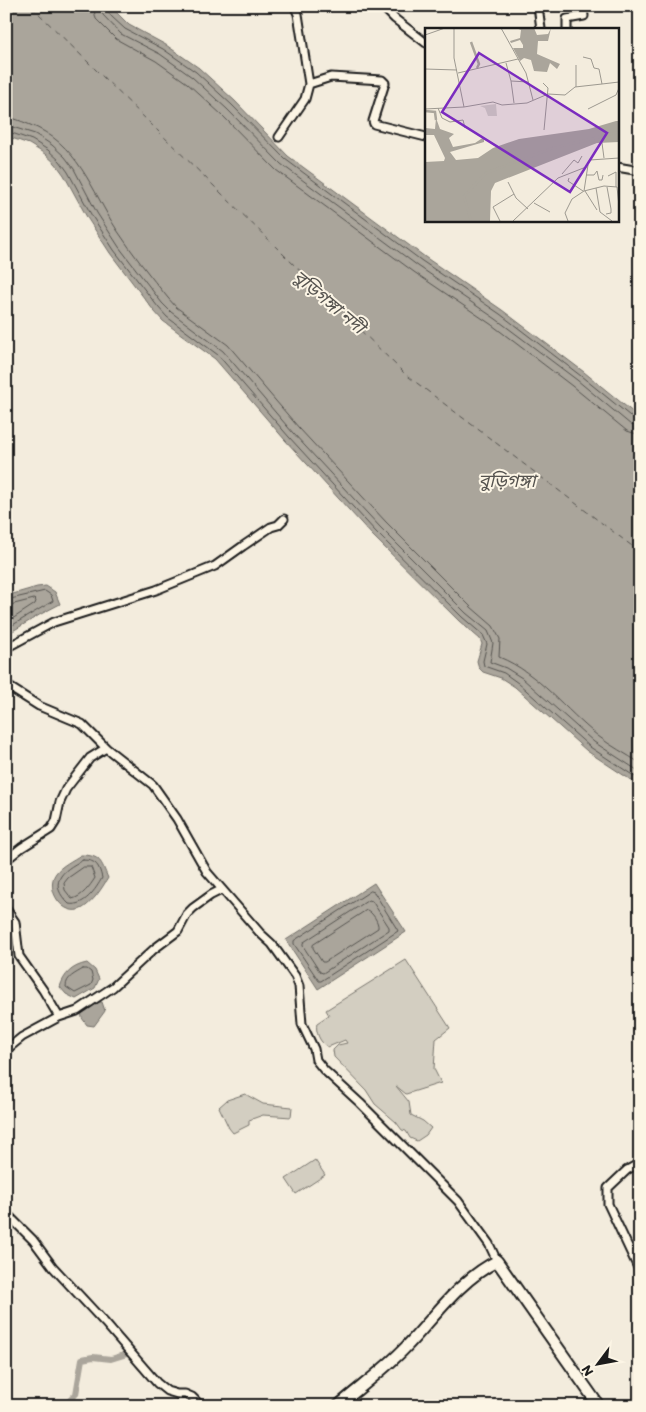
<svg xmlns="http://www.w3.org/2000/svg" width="646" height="1412" viewBox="0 0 646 1412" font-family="Itim,'Noto Sans Bengali',sans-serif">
	<rect width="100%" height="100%" fill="#f3ecdd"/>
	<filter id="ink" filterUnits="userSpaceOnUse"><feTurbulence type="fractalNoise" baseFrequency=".02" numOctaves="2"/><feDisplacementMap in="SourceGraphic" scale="10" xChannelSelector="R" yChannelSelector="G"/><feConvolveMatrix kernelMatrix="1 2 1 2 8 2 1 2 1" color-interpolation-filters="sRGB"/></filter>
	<g filter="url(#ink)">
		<path fill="#d3cec1" stroke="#78756e" d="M406,960L450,1028L436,1039L434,1069L441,1083L406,1094L396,1086L409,1102L411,1115L423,1121L431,1128L426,1135L417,1141L410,1138L406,1131L402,1130L396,1122L375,1104L366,1090L334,1057L333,1050L338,1045L347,1043L345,1040L328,1047C320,1043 315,1032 317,1023L329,1015L326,1010Z
			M245,1094L263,1104L292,1107L291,1117L263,1115L249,1120V1125L233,1133L229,1128L219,1107L227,1100Z
			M315,1160L325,1175L296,1194L286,1179Z"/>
		<path fill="#aaa59b" stroke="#716e68" d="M6,6H110L129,25L166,45L199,68L235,101L288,156L425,257L502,310L584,372L640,418V786L587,751L515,687L501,678L483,672L479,668L477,661L482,644L480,639L459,621L372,535L285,440L215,359L163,321L154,311L110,253L88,219L64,175L56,164L45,154L29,144L6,136Z
			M46,586L55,592L60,604L41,614L6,635V596L37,587Z
			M81,855C101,855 101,862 108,878C102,888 94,901 83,908C64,919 44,889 56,873C61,866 73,860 81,855Z
			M374,883L406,932L318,989L286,940Z
			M87,963L95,970L99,979L95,988L76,999L66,994L60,987C64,974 72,966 87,963Z
			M97,1002H102L105,1011L94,1026L87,1025L82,1018L81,1009Z"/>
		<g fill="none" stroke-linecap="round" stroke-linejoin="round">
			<path stroke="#55534f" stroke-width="1" d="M93,6L96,19L116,39L156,61L187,83L222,115L276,170L414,272L492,325L572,386L627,431L640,435
				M100,6L103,15L121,34L160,54L192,77L227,109L281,164L418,266L496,319L577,380L631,425L640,427
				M107,6V11L112,17L125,29L163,49L196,72L232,105L285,159L422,261L500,314L581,376L635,420L640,421
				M6,117C14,118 21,121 28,124C78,142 91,190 117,230C133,254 150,276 168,298L176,307L228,345L299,428L386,522L471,607L493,626L500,639L499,657C539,673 565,710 598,736C611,746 626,754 640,763
				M6,125L35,134L52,145L65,157L74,169L97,213L119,247L162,303L171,312L223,351L293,433L380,527L466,613L488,631L493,643L490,662L506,668L522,678L594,742L640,772
				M6,131L32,140L48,150L60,161L68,172L92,216L114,250L158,307L167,317L218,355L289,437L376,532L462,617L483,635L487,644L483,661L484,666L504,673L518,683L590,747L640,780
				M6,600L45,591L51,595L53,601L6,629
				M6,606L34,599L36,601L35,604L6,623
				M83,860C97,860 99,866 102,878C96,889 84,907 69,904C48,884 60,871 83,860Z
				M84,867H91L95,878C90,886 82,897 72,899L65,890L64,883L68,878Z
				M371,891L374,892L397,929L398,931L321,981H319L294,944V941Z
				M369,900L372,901L389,927V930L323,973L320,972L303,946V943Z
				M367,910C372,912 379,922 378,928L325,962H322L313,948V945Z
				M83,969H87L91,972L93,980L91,985L75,993L66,987C66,977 75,974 83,969Z"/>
			<path stroke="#aaa59b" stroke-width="6" d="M64,1406L76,1394L82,1359L93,1357L111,1359L127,1354"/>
			<path stroke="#55534f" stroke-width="1" stroke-dasharray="6 5" stroke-linecap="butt" d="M31,6L405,374L640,552"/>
			<g stroke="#1c1c1c" stroke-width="11">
				<path id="street" d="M382,6L395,19L426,43
					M538,6L541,29
					M567,29V19L584,16L583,6
					M309,84L331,77L382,80L385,83L373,121L374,124L426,137
					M279,137L305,99L309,84L298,14L295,7
					M617,167L640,171
					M6,648L54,622L156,590L215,566L243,546L271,527L278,525L284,519
					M6,685L39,706L82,724L106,748L153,785L177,819L207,872L260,933L272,944L295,976L299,986L302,1024L314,1049L316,1060L324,1070L360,1103L458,1201L489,1244L497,1261
					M6,860L21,848L51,829L56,821L60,802L66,789L90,758L106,748
					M6,909L15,922L19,956L43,990L59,1017L77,1011L113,987L154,949L178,931L187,914L193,908L211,895L221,890
					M6,1050L22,1037L59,1017
					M640,1163L627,1170L608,1188V1204L640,1272
					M6,1213L33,1240L53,1267L105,1323L157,1383L167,1391L177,1394H185L192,1397L201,1406"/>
			</g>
			<g stroke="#1c1c1c" stroke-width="14">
				<path id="secondary" d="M338,1406C360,1387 385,1369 405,1348C435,1317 458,1281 497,1261L599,1406"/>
			</g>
			<use href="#street" stroke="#fcf5e5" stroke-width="7"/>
			<use href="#secondary" stroke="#fcf5e5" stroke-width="10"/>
		</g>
	</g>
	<g text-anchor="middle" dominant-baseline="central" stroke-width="4" stroke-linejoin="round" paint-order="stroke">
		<g font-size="18" font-style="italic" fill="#55534f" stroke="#fcf5e5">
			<text transform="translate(329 302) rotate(40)">বুড়িগঙ্গা নদী</text>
			<text x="507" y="481">বুড়িগঙ্গা</text>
		</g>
	</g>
	<g transform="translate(425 28)">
		<rect width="194" height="194" fill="#f3ecdd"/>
		<path d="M71,76L72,88H63L60,80L55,78Z" fill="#d3cec1"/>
		<path d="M91,0H109L112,7L123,6L126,0L123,13H113L112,26L135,36L132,41L125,35L122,44L109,43L106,32L99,30L95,33L88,20H98V17L95,12L86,15L82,7L85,13L95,10L96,2ZM11,90L15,101L29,106L24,110L28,119L50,115L59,109V114L25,124L31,132L53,130L68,120L94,111L164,101L191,93H194V114L172,115L70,155L66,163L65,193H0V134L19,133L20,130L9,107H0V100L10,101Z" fill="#aaa59b"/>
		<path fill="none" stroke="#aaa59b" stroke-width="2.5" d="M46,14L54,36L52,40M0,83L10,84L11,92M46,193L39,168L61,145L125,121L194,104"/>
		<path fill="none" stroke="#9d9990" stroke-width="1" d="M76,0L101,45L108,72M0,7L20,0M158,29L166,31L169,40L174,41L177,56L194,54M81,35L86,53M0,41L32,42M33,45L93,31M118,55L123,60L119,102M151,59V37M89,75L86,53L103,54M39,79L68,74L77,77L102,75L123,66L140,67L150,59L177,56M13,80L17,90L25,94L38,92L40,100M0,81L39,79L29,30V0M163,81L191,67L194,60M177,115L179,130M163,137L159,163L179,158L192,159L194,178M137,146L149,132L153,135L157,128M161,147H169L172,143L174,152H177L178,147M183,148L191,144V159M144,150L143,153L158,163M83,154L91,170L103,181M171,160L175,184L187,193M160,163L172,182M109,175L125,184M181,186L186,185V181L182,159M75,193L68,179L89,166M88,193L133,150L161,139L165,132L194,130M143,193L140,185L147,171L159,163"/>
		<path fill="#7b2cbf" fill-opacity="0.15" stroke="#7b2cbf" stroke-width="2.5" d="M54,25L182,105L145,164L17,84Z"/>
		<rect width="194" height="194" fill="none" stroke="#1c1c1c" stroke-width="2.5"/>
	</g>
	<rect width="646" height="1412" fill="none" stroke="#fcf5e5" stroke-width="25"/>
	<rect x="12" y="12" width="621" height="1387" fill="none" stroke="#1c1c1c" stroke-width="2" filter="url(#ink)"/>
	<g transform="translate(598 1364) rotate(238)" stroke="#fcf5e5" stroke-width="4" paint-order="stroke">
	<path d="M0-4L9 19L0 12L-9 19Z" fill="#1c1c1c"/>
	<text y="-8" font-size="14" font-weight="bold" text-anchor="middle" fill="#1c1c1c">N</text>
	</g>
</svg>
